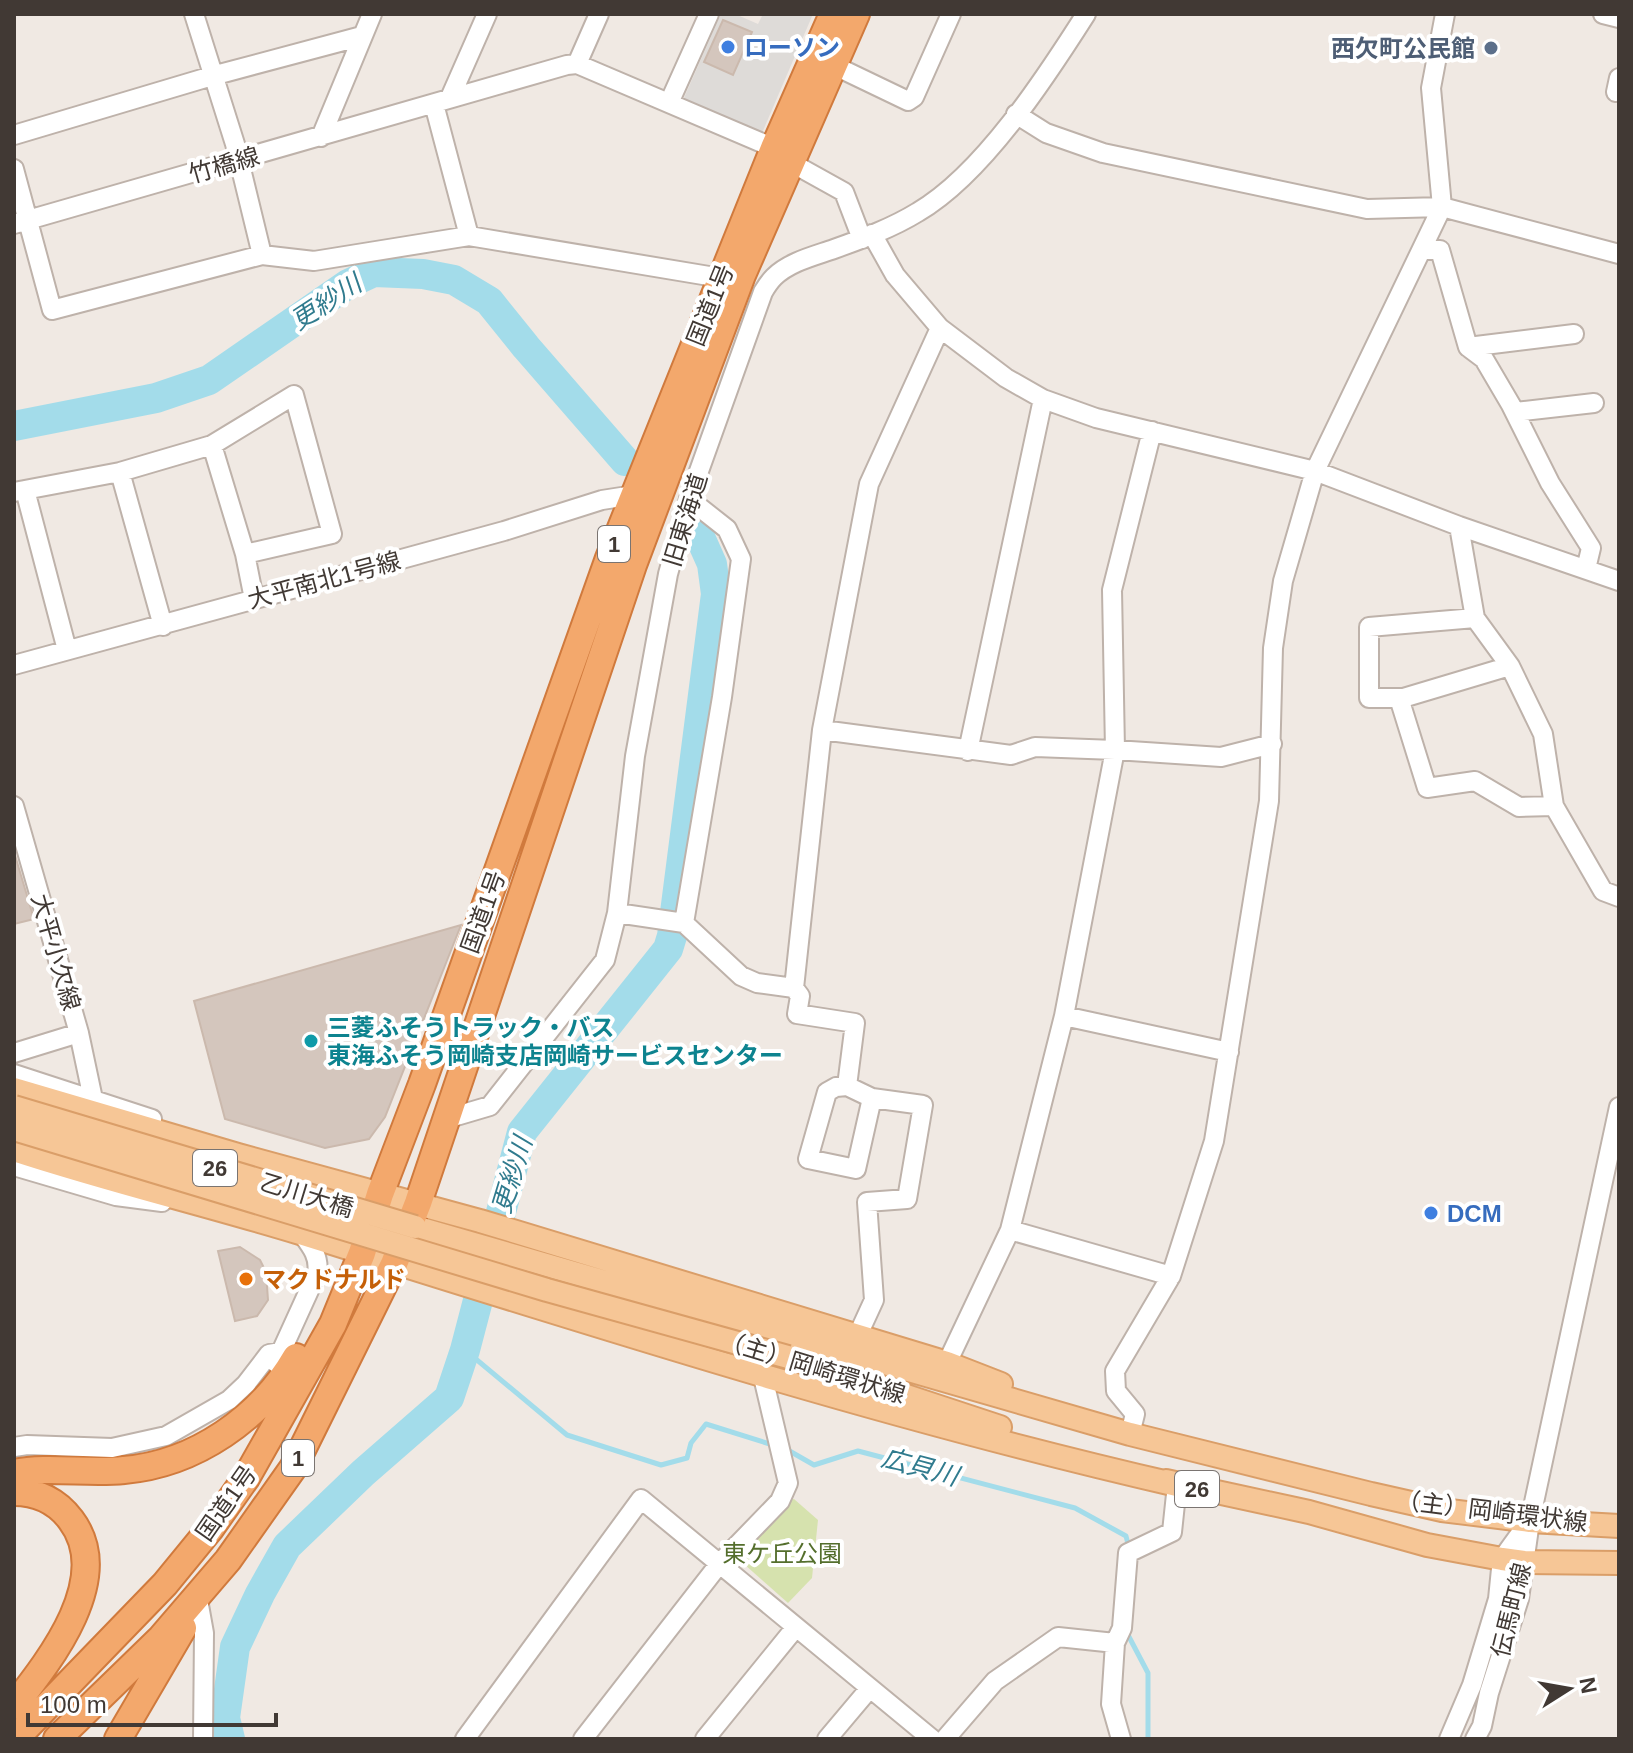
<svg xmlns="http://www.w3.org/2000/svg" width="1633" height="1753" viewBox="0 0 1633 1753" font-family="Arial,'Noto Sans JP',sans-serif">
	<rect width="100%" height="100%" fill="#f0e9e3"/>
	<path fill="#d6e2ae" d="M794,1499L818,1520L812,1578L788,1603L735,1556L786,1501Z"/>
	<path fill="#dedbd8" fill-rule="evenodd" d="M721,14H735L758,24L763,14H813L762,133L683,100ZM723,20L751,32L704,62Z"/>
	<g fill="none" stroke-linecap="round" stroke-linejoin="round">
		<path stroke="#a3dcea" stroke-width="5" d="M465,1350L567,1435L661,1465L687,1458L691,1443L706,1424L773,1445
			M786,1449L814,1465L858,1451L1075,1508L1126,1536L1129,1548
			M1127,1633L1148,1673V1739"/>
		<path stroke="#a3dcea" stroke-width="30" d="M14,426L156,398L209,380L348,284L374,272L423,274L454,280L489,301L526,347L625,461
			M230,1739L225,1718L235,1647L260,1594L287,1546L363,1473L449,1398L465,1350L522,1132L668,949L672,936L716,594L712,564L696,528"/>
	</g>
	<path fill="#d4c6bd" stroke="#cbb9ad" stroke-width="2" d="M723,20L752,32L733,75L704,62Z
		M14,852L34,919L14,924Z
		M461,925L385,1117L369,1139L325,1148L225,1119L194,1001Z
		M240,1247L260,1260L266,1272L268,1300L257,1316L235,1321L218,1251Z"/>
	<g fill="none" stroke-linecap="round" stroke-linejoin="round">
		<g stroke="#beb2aa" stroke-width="22">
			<path id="minor" d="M194,14L235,144L262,255L314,261L469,236
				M1603,14L1619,18
				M577,64L599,14
				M833,65L908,101L914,97L951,14
				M1616,92L1619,78
				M450,98L487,14
				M669,103L709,14
				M434,104L469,236L721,278
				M1016,114L1046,133L1103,153L1367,209L1442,207L1619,254
				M14,135L212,76L362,36
				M321,137L372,14
				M14,169L52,310L262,255
				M14,224L567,65L577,64L774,148L790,162L844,192L862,239
				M872,234L895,275L940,328L1006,378L1043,399L1096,418L1315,471L1459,526L1619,581
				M1422,250H1440L1468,347L1484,359L1511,405L1550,483L1591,548L1586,569
				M1468,347L1574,334
				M1515,412L1594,403
				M212,445L245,554L254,599
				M120,472L163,626
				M25,490L67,650
				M14,492L120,472L212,445L294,395L332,534L245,554
				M1459,526L1475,618L1510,666L1543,734L1554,806L1603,891L1619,897
				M1475,618L1369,627V698H1403L1510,666
				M14,665L504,531L602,500L634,495
				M1399,698L1427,788L1475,781L1519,807L1554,806
				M822,730L1011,755L1035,747L1115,750L1221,757L1272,744
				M968,751L1043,399
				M14,806L79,1033L93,1099
				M617,913L684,923L741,976L757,983L794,988L822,730L869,484L940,328
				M684,923L722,697L741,559L727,529L689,499
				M794,988L800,996L797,1014L855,1023L847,1086
				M1064,1016L1229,1052
				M14,1053L79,1033
				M14,1074L152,1119
				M446,1119L490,1106L605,960L617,913L635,756L668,574L689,499L763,292C766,287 770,281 774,277C789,262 814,256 834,249C862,239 892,228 918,212C983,174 1046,77 1086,14
				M14,1166L116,1196L162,1202
				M1010,1230L1171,1276
				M857,1337L874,1300L867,1202L907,1199L923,1105L872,1098L847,1086L836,1087L827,1092L808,1159L856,1169L872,1098
				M276,1363L317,1273C320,1257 311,1246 302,1234
				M947,1363L1010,1230L1064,1016L1115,750L1112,590L1152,431
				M1130,1434L1135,1414L1116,1391L1115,1371L1171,1276L1214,1141L1269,801L1273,648L1283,581L1315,471L1442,207L1431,88L1445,14
				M14,1447L27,1445L112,1448L166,1436L229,1400L246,1384L269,1354L281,1352
				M197,1594L204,1633L203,1739
				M465,1739L641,1499L932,1739
				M583,1739L720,1563L780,1501L788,1483L763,1377
				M705,1739L796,1627
				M827,1739L870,1688
				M945,1739L995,1681L1058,1637L1115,1643
				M1121,1739L1111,1704L1115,1643L1122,1628L1128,1553L1172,1532L1177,1485
				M1449,1739L1472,1685L1498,1599L1502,1559L1528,1523
				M1475,1739L1482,1726L1489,1693L1519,1599L1530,1521L1619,1107"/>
		</g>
		<g stroke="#da9e68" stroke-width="26">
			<path id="major" d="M14,1089L238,1155L480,1221L947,1363L1001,1384
				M14,1150C108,1181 205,1204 300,1233C591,1324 880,1417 1177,1485
				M415,1227L1130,1434L1371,1494L1442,1510L1530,1521L1619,1526
				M788,1357L1000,1427
				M1166,1481L1309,1512L1427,1545L1502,1559L1524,1562L1619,1563"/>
		</g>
		<g stroke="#d07a3d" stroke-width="30">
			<path id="highway" d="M14,1473C49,1466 88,1474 124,1470C195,1464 261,1418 296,1357
				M14,1492C38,1492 57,1501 71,1520C115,1578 50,1660 14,1706
				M15,1739L165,1584L210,1529L246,1478L333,1324L362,1253L380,1194L422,1084L609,558L774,148L833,14
				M57,1739L161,1638L228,1560L293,1468L394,1264L418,1203L633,565L742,275L856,14
				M118,1739L183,1628"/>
		</g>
		<use href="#minor" stroke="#fff" stroke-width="18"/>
		<use href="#major" stroke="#f6c696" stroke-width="22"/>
		<use href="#highway" stroke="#f3a86c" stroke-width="26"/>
		<g stroke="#da9e68" stroke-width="26" stroke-linecap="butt">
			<path id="major-bridge" d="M14,1107L415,1227
				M14,1129L547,1290L788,1357"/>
		</g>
		<use href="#major-bridge" stroke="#f6c696" stroke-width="22"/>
	</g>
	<g fill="#3f7fe0" stroke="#fff" stroke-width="3">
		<circle cx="728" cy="47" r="8"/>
		<circle cx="1431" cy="1213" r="8"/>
	</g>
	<circle fill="#5c6f8a" stroke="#fff" stroke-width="3" cx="1491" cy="48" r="8"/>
	<circle fill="#0f9aa8" stroke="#fff" stroke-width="3" cx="311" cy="1041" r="8"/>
	<circle fill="#e8710a" stroke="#fff" stroke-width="3" cx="246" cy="1279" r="8"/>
	<g text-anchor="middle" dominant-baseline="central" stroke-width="8" stroke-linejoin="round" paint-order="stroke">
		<g fill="#fff" stroke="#7a7471" stroke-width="2">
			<rect x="598" y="526" width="32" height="36" rx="6"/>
			<rect x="193" y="1150" width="44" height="36" rx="6"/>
			<rect x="282" y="1440" width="32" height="36" rx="6"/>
			<rect x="1175" y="1471" width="44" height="36" rx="6"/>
		</g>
		<g font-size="22" font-weight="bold" fill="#413934">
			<text x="614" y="544">1</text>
			<text x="215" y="1168">26</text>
			<text x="298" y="1458">1</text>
			<text x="1197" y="1489">26</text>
		</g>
		<g font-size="24" font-weight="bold" fill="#366cbe" stroke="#fff" text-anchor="start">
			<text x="744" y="47">ローソン</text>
			<text x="1447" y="1213">DCM</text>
		</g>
		<g font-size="24" font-weight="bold" fill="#4e5e75" stroke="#fff" text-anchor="end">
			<text x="1475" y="48">西欠町公民館</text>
		</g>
		<g font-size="24" fill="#413934" stroke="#fff">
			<text transform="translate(224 165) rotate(-16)">竹橋線</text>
			<text transform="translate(710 305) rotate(-68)">国道1号</text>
			<text transform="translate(685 520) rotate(-73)">旧東海道</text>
			<text transform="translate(324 580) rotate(-15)">大平南北1号線</text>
			<text transform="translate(483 912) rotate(-70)">国道1号</text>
			<text transform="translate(56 952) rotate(74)">大平小欠線</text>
			<text transform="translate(307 1195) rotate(17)">乙川大橋</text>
			<text transform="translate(813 1367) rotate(17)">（主）岡崎環状線</text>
			<text transform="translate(226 1503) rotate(-55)">国道1号</text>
			<text transform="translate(1492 1511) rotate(7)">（主）岡崎環状線</text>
			<text transform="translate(1511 1610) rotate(-76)">伝馬町線</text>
		</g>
		<g font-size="24" font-weight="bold" fill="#0d838f" stroke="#fff" text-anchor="start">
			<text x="327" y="1027">三菱ふそうトラック・バス<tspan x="327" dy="28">東海ふそう岡崎支店岡崎サービスセンター</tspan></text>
		</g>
		<g font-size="24" font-weight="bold" fill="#c56008" stroke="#fff" text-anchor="start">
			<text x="262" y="1279">マクドナルド</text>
		</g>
		<g font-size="24" fill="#546e2c" stroke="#fff">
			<text x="782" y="1553">東ケ丘公園</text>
		</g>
		<g font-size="26" font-style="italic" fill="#307b8e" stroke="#fff">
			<text transform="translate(326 302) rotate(-33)">更紗川</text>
			<text transform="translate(512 1175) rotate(-73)">更紗川</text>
			<text transform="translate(920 1467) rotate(15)">広貝川</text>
		</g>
	</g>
	<rect width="1633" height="1753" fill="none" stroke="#413934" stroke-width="32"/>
	<g transform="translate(1569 1689) rotate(79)" stroke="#ffffff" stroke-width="6" paint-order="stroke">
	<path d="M0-6L14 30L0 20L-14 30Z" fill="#413934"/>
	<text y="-12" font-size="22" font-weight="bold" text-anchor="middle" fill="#413934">N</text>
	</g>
	<path d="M28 1713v12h248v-12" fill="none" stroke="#413934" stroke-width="4"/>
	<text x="40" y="1713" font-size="24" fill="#413934" stroke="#ffffff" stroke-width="6" paint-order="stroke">100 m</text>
</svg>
